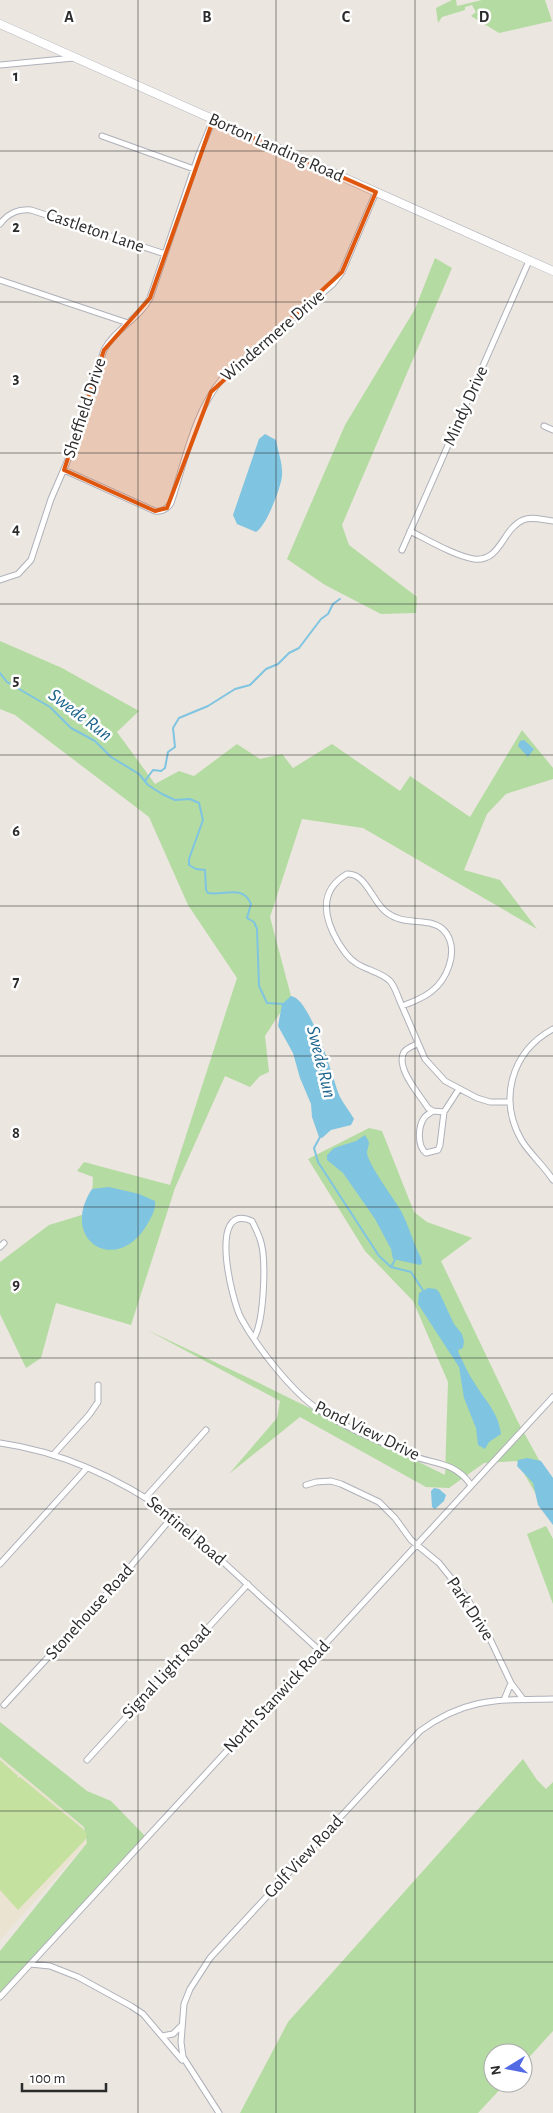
<svg xmlns="http://www.w3.org/2000/svg" width="553" height="2113" viewBox="0 0 553 2113" font-family="'Alegreya Sans',sans-serif">
	<rect width="100%" height="100%" fill="#ebe6df"/>
	<path fill="#ebe3d1" d="M0,1757L94,1835L0,1940Z"/>
	<path fill="#b4dba2" d="M452,0H456L457,6L482,0H545L552,21L499,33L471,16L476,12L472,5L465,7V10L442,17L438,23L436,8Z
		M435,258L452,268L342,525L349,545L417,597L416,613L381,614L325,585L287,559L345,425L415,309Z
		M0,641L62,668L139,711L117,732L155,784L179,771L194,776L237,744L260,759L282,754L293,768L332,744L400,791L410,776L470,817L522,730L553,768V779L506,794L487,814L464,870L500,880L537,929L363,828L302,819L270,917L291,996L265,1036L269,1072L260,1076L250,1087L225,1076L175,1188L131,1325L56,1303L41,1358L26,1368L0,1314V1262L49,1225L85,1214L92,1196L93,1177L77,1171L84,1162L170,1185L237,978L188,905L149,817L15,715L0,709Z
		M369,1128L382,1131L414,1212L427,1222L472,1238L441,1261L517,1420L539,1460L553,1479V1524L517,1461L484,1463L449,1488L426,1487L300,1417L229,1474L277,1418L280,1401L147,1330L257,1382L445,1475L448,1382L413,1301L365,1251L308,1159Z
		M546,1526L553,1539V1604L527,1534Z
		M0,1722L87,1791L111,1801L146,1837L0,1995V1951L87,1843L84,1827L0,1757Z
		M523,1759L537,1780L546,1789L553,1782V2031L523,2064V2053H493V2083H506L478,2113H240L288,2022Z"/>
	<path fill="#c4e19f" d="M0,1760L18,1776L17,1778L20,1777L83,1829L87,1834L85,1840L18,1910L0,1890Z"/>
	<path fill="#7fc4e1" d="M265,434L276,440C278,452 283,464 282,476C281,487 266,527 256,532L237,524L233,515L259,439Z
		M524,740L534,749L528,757L518,746L520,741Z
		M291,996C310,998 332,1074 338,1092C341,1101 349,1110 354,1119L351,1125L331,1130L322,1138L319,1137L312,1117L311,1104L300,1078L293,1053L278,1026L282,1004Z
		M365,1135L369,1142C369,1146 367,1149 367,1153C369,1166 393,1197 401,1211C409,1226 413,1243 421,1258L422,1263L420,1265L393,1259L391,1249L375,1219L343,1173L327,1160V1155L334,1148L356,1141Z
		M109,1187L139,1194L155,1201C156,1209 152,1216 148,1223C118,1277 58,1241 92,1189Z
		M428,1288L436,1289L439,1292L454,1324L462,1334L464,1341L463,1348L458,1350L459,1354C464,1363 468,1374 474,1382C485,1401 498,1411 501,1434L489,1442L485,1449L478,1445L476,1428L464,1398L459,1367L418,1304L419,1293Z
		M527,1458L541,1461L553,1478V1525L538,1505L533,1483L517,1466L518,1460Z
		M434,1488L439,1489L446,1495L444,1501L435,1509L432,1507L431,1491Z"/>
	<g fill="none" stroke-linecap="round" stroke-linejoin="round">
		<path stroke="#7fc4e1" stroke-width="2" d="M0,673L7,682L50,707L71,728L95,741L111,757L139,774L148,785L162,794L175,800L190,799L199,803L203,820L189,859V865L196,869L205,870L206,890L208,893C224,896 243,884 251,904L247,918L254,922L257,929L259,986L267,1003L283,1004
			M145,781L153,770L161,771L165,768L168,752L175,747L173,728L179,718L208,706L235,689L250,685L266,669L278,664L289,653L299,648L321,619L328,614L333,604L340,599
			M320,1137L314,1148L318,1162L379,1256L391,1267L411,1272L424,1292
			M391,1267L396,1258"/>
		<g stroke="#afb1ba" stroke-width="7">
			<path id="street" d="M0,65L74,58
				M102,136L194,169
				M0,224C8,213 18,209 31,210L165,254
				M0,280L128,323
				M544,426L553,430
				M64,470L155,511C162,512 167,509 171,503C184,464 195,410 222,379L333,284L342,272L376,192
				M410,531C428,540 455,556 474,559C501,562 502,529 523,520C532,516 543,520 553,521
				M402,550L529,261
				M0,580L18,574L31,560L51,499L67,462L104,350C115,329 139,319 150,298L199,154L213,120
				M347,874C366,873 372,901 386,912C400,923 414,920 430,923C451,928 455,948 449,966C441,990 424,998 402,1006C398,998 396,988 390,981C381,972 366,970 356,963C348,958 343,950 338,942C324,918 318,891 347,874Z
				M402,1006L425,1059L445,1081L477,1098L490,1102H509
				M553,1029C511,1052 498,1100 522,1141C531,1155 544,1166 553,1180
				M417,1044C413,1046 407,1048 404,1052C395,1068 420,1095 428,1108L433,1111L444,1112L459,1089
				M433,1111C430,1113 426,1115 424,1118C418,1127 417,1146 426,1153L438,1150L440,1145L444,1112
				M0,1247L4,1243
				M254,1338C264,1321 267,1258 260,1239C258,1233 255,1227 252,1221C207,1201 232,1301 241,1318C257,1347 292,1392 319,1410C346,1428 379,1441 408,1454C432,1465 454,1460 471,1485
				M0,1443C63,1452 122,1480 173,1516L320,1651
				M53,1455L89,1415L98,1402V1385
				M306,1485L316,1482L331,1481L341,1484L379,1502L395,1518L411,1540L439,1563L467,1598L491,1641L511,1683L523,1699
				M146,1497L206,1430
				M0,1564L87,1468
				M504,1700L511,1683
				M4,1705L114,1586L173,1516
				M87,1760L248,1584
				M30,1964L50,1966L78,1977L131,2006L143,2014L182,2060
				M0,1997L553,1397
				M162,2036L173,2034L181,2026
				M219,2113L183,2057L181,2042L184,2004L190,1989L210,1958L420,1731C466,1697 499,1700 553,1699"/>
		</g>
		<g stroke="#afb1ba" stroke-width="9">
			<path id="secondary" d="M0,24L553,271"/>
		</g>
		<use href="#street" stroke="#fff" stroke-width="5"/>
		<use href="#secondary" stroke="#fff" stroke-width="8"/>
	</g>
	<path fill="#df570e" fill-opacity="0.2" stroke="#df570e" stroke-width="4" stroke-linejoin="round" d="M213,120L376,192L342,272L211,392L167,508L155,511L64,470L104,350L150,298Z"/>
	<path fill="none" stroke="#2b2b2b" stroke-width="1" stroke-opacity="0.55" d="M138,0V2113M276,0V2113M415,0V2113M0,151H553M0,302H553M0,453H553M0,604H553M0,755H553M0,906H553M0,1056H553M0,1207H553M0,1358H553M0,1509H553M0,1660H553M0,1811H553M0,1962H553"/>
	<g text-anchor="middle" dominant-baseline="central" stroke-width="5" stroke-linejoin="round" paint-order="stroke">
		<g font-size="18" fill="#2b2b2b" stroke="#fff">
			<text transform="translate(276 148) rotate(24)">Borton Landing Road</text>
			<text transform="translate(95 231) rotate(19)">Castleton Lane</text>
			<text transform="translate(273 336) rotate(-41)">Windermere Drive</text>
			<text transform="translate(466 406) rotate(-66)">Mindy Drive</text>
			<text transform="translate(85 408) rotate(-72)">Sheffield Drive</text>
			<text transform="translate(367 1431) rotate(26)">Pond View Drive</text>
			<text transform="translate(186 1531) rotate(40)">Sentinel Road</text>
			<text transform="translate(470 1609) rotate(57)">Park Drive</text>
			<text transform="translate(90 1612) rotate(-48)">Stonehouse Road</text>
			<text transform="translate(167 1672) rotate(-47)">Signal Light Road</text>
			<text transform="translate(277 1697) rotate(-47)">North Stanwick Road</text>
			<text transform="translate(304 1857) rotate(-47)">Golf View Road</text>
		</g>
		<g font-size="19" font-style="italic" fill="#1d648d" stroke="#fff">
			<text transform="translate(80 715) rotate(37)">Swede Run</text>
			<text transform="translate(321 1062) rotate(76)">Swede Run</text>
		</g>
	</g>
	<g font-size="16" text-anchor="middle" font-weight="bold" fill="#2b2b2b" stroke="#fff" stroke-width="5" stroke-linejoin="round" paint-order="stroke">
		<text x="69" y="22">A</text>
		<text x="207" y="22">B</text>
		<text x="346" y="22">C</text>
		<text x="484" y="22">D</text>
		<text x="16" y="81">1</text>
		<text x="16" y="232">2</text>
		<text x="16" y="383">3</text>
		<text x="16" y="534">4</text>
		<text x="16" y="685">5</text>
		<text x="16" y="836">6</text>
		<text x="16" y="987">7</text>
		<text x="16" y="1138">8</text>
		<text x="16" y="1289">9</text>
	</g>
	<g transform="translate(508 2068) rotate(260)"><circle r="24" fill="#ffffff" stroke="#aaaaaa"/>
	<path d="M0-4L9 19L0 12L-9 19Z" fill="#536ae5"/>
	<text y="-8" font-size="14" font-weight="bold" text-anchor="middle" fill="#2b2b2b">N</text>
	</g>
	<path d="M22 2083v8h84v-8" fill="none" stroke="#2b2b2b" stroke-width="2.5"/>
	<text x="30" y="2083" font-size="15" fill="#2b2b2b" stroke="#ffffff" stroke-width="4" paint-order="stroke">100 m</text>
</svg>
